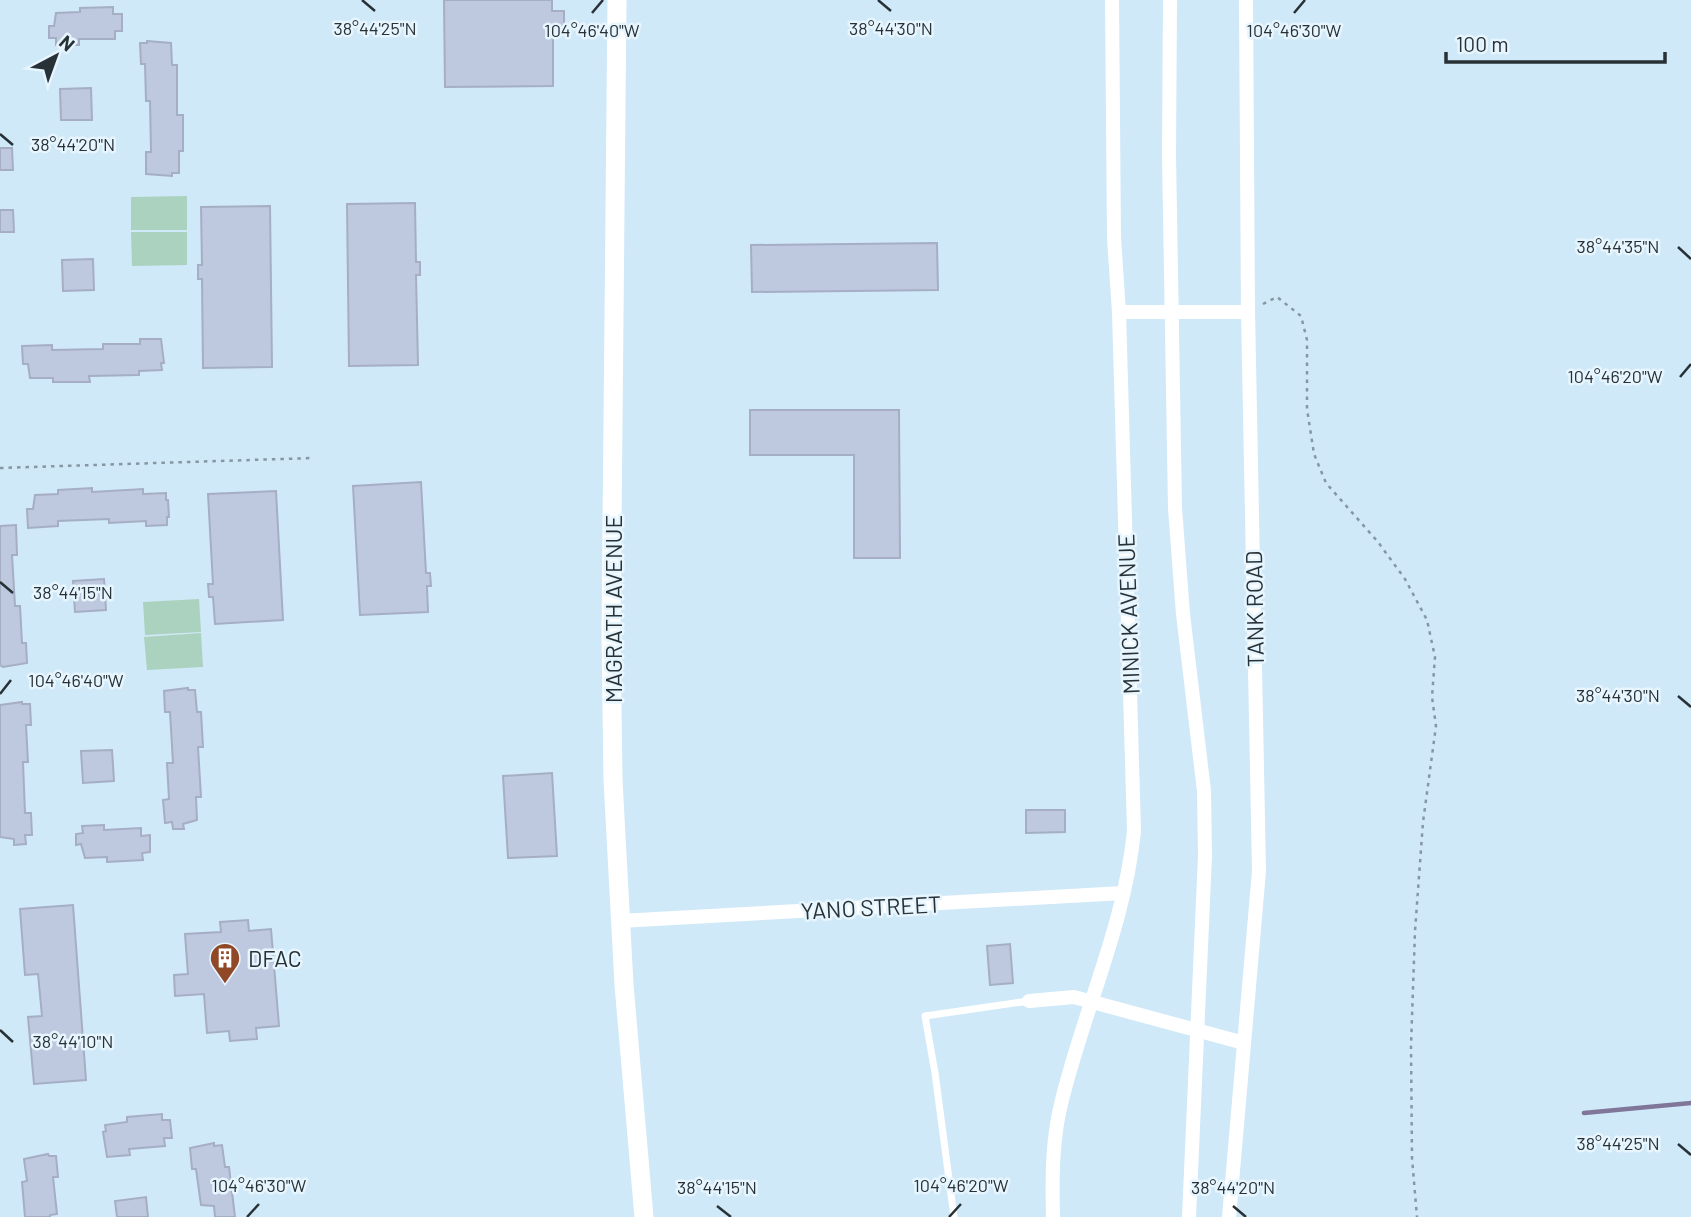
<svg xmlns="http://www.w3.org/2000/svg" width="1691" height="1217" viewBox="0 0 1691 1217" font-family="Barlow,sans-serif">
	<rect width="100%" height="100%" fill="#d0e9f8"/>
	<path fill="#abd2bf" d="M187,196V230H131V197Z
		M131,232H187V265L132,266Z
		M199,599L201,632L145,635L143,602Z
		M201,633L203,667L147,670L144,637Z"/>
	<g fill="none" stroke-linecap="round" stroke-linejoin="round">
		<path stroke="#7f7699" stroke-width="4.5" d="M1584,1113L1691,1103"/>
	</g>
	<path fill="#bec8df" stroke="#a5aec4" stroke-width="2" d="M444,0H552V11H564V31H553V86L445,87Z
		M113,7V14H122V31H115V39H79V45H56V38H49V26H54L56,13L80,12V8Z
		M147,41L171,43L172,65H177V115H183V151H179V173H172V176L146,174V152H151L150,101H146L145,64H141L140,43H147Z
		M91,88L92,120H61L60,89Z
		M0,148H12L13,170H0Z
		M415,203L416,262H420V275H416L418,365L349,366L347,204Z
		M270,206L272,367L203,368L202,279H198V265H202L201,207Z
		M0,210H13L14,232H0Z
		M937,243L938,290L752,292L751,245Z
		M93,259L94,290L63,291L62,260Z
		M140,339H161L164,363H161L162,370L139,371V375L89,376L90,382H53V378H30L28,364H23L22,346L52,345V350L103,349V344H140Z
		M750,410H899L900,558H854V455H750Z
		M421,482L426,573H430L431,586H427L428,612L360,615L353,486Z
		M92,488V492L143,489V494L166,493V500H168L169,517H167V525L146,526V521L109,523V519L58,521V526L28,528L27,509H33L35,495L58,494V490Z
		M276,491L283,620L215,624L213,597H209L208,584H213L208,494Z
		M16,525L17,555H12L15,606H20L22,643H26L27,663L3,667L0,665V526Z
		M104,579L106,610L75,612L73,581Z
		M188,688V690H195L197,712H201L203,747H198L201,797H196L197,820L183,824L184,829H173L172,822L165,823L163,800L169,799L167,763H173L170,712H165L164,691Z
		M22,702V704H30L31,725H26L28,762H23L25,813H31L32,835H25L26,844L14,845V839L0,837V705Z
		M112,750L114,781L83,783L81,751Z
		M552,773L557,856L508,858L503,776Z
		M1026,810H1065V832L1026,833Z
		M104,825V830L141,828V836L150,835V852L142,853L143,860L107,862V857L85,858L81,844L76,845V834L83,833L82,826Z
		M73,905L86,1080L34,1084L28,1017L42,1016L38,974L25,975L20,909Z
		M248,920L249,931L271,929L279,1026L256,1028L257,1039L230,1041L229,1031L207,1033L204,994L175,996L174,975L188,974L185,934L221,932L220,922Z
		M1010,944L1013,983L990,985L987,946Z
		M162,1114V1120H170L172,1138H164L165,1146L129,1149L130,1155L107,1157L103,1132L106,1131L105,1125L127,1122V1117Z
		M214,1143V1146L222,1145L225,1167H229L235,1217H215L214,1206L201,1205L196,1169H192L190,1148Z
		M48,1154L49,1156H56L58,1177H53L57,1214L50,1215V1217H25L22,1182L27,1181L24,1159Z
		M146,1197L148,1217H117L115,1201Z"/>
	<g fill="none" stroke-linecap="round" stroke-linejoin="round">
		<path stroke="#8597a2" stroke-width="2.5" stroke-dasharray="3.5 5" stroke-linecap="butt" d="M1263,304L1277,297L1301,316L1307,340V409L1314,454L1326,483L1378,542L1405,579L1427,620L1435,657L1432,697L1436,726L1423,822L1415,931L1411,1046L1412,1158L1417,1217
			M0,468L313,458"/>
		<path stroke="#fff" stroke-width="7" d="M954,1217L935,1073L925,1016L1029,1001"/>
		<path stroke="#fff" stroke-width="14" d="M1170,0L1169,155L1175,508L1183,614L1204,791L1205,856L1189,1217
			M1119,312H1248
			M620,921L1123,893
			M1029,1001L1074,997L1244,1043
			M1053,1217C1052,1178 1052,1138 1062,1100C1084,1010 1125,924 1134,831L1119,312L1114,238L1112,0
			M1229,1217L1259,871L1248,312L1246,0"/>
		<path stroke="#fff" stroke-width="19" d="M617,0L611,633L613,780L624,985L644,1217"/>
	</g>
	<path fill="none" stroke="#273136" stroke-width="2.5" d="M362,0L375,11M878,0L891,11M592,13L603,0M1294,13L1305,0M0,134L13,145M1678,247L1691,259M1680,377L1691,364M0,582L13,593M0,694L11,680M1678,696L1691,707M0,1030L13,1042M1678,1144L1691,1155M717,1206L731,1217M1233,1206L1246,1217M247,1217L259,1204M949,1217L961,1204"/>
	<defs>
		<g id="building-pin" transform="scale(1.575)"><path d="M0 17L-7.5 6A9.5 9.5 0 1 1 7.5 6Z" fill="#904827" stroke="#e6f5fe"/><path d="M-4-6H4V6H1V3H-1V6H-4ZM-2.5-4.3h1.7v1.8h-1.7ZM.8-4.3h1.7v1.8H.8ZM-2.5-1h1.7V.8h-1.7ZM.8-1h1.7V.8H.8Z" fill="#fff"/></g>
	</defs>
	<g fill-rule="evenodd">
		<use href="#building-pin" x="225" y="958"/>
	</g>
	<g text-anchor="middle" dominant-baseline="central" stroke-width="5" stroke-linejoin="round" paint-order="stroke">
		<g font-size="23" fill="#273136" stroke="#e6f5fe">
			<text transform="translate(613 609) rotate(-90)">MAGRATH AVENUE</text>
			<text transform="translate(1254 609) rotate(-91)">TANK ROAD</text>
			<text transform="translate(1128 614) rotate(-92)">MINICK AVENUE</text>
			<text transform="translate(871 907) rotate(-3)">YANO STREET</text>
		</g>
		<g font-size="23" fill="#273136" stroke="#e6f5fe" text-anchor="start">
			<text x="248" y="958">DFAC</text>
		</g>
	</g>
	<g font-size="18" text-anchor="middle" fill="#273136" stroke="#e6f5fe" stroke-width="5" stroke-linejoin="round" paint-order="stroke">
		<text x="375" y="35">38°44'25"N</text>
		<text x="891" y="35">38°44'30"N</text>
		<text x="592" y="37">104°46'40"W</text>
		<text x="1294" y="37">104°46'30"W</text>
		<text x="73" y="151">38°44'20"N</text>
		<text x="1618" y="253">38°44'35"N</text>
		<text x="1615" y="383">104°46'20"W</text>
		<text x="73" y="599">38°44'15"N</text>
		<text x="76" y="687">104°46'40"W</text>
		<text x="1618" y="702">38°44'30"N</text>
		<text x="73" y="1048">38°44'10"N</text>
		<text x="1618" y="1150">38°44'25"N</text>
		<text x="259" y="1192">104°46'30"W</text>
		<text x="961" y="1192">104°46'20"W</text>
		<text x="717" y="1194">38°44'15"N</text>
		<text x="1233" y="1194">38°44'20"N</text>
	</g>
	<g transform="translate(56 56) rotate(41)" stroke="#e6f5fe" stroke-width="5" paint-order="stroke">
	<path d="M0-5L12 26L0 18L-12 26Z" fill="#273136"/>
	<text y="-10" font-size="19" font-weight="bold" text-anchor="middle" fill="#273136">N</text>
	</g>
	<path d="M1446 52v10h219v-10" fill="none" stroke="#273136" stroke-width="3.5"/>
	<text x="1456" y="52" font-size="21" fill="#273136" stroke="#e6f5fe" stroke-width="5" paint-order="stroke">100 m</text>
</svg>
